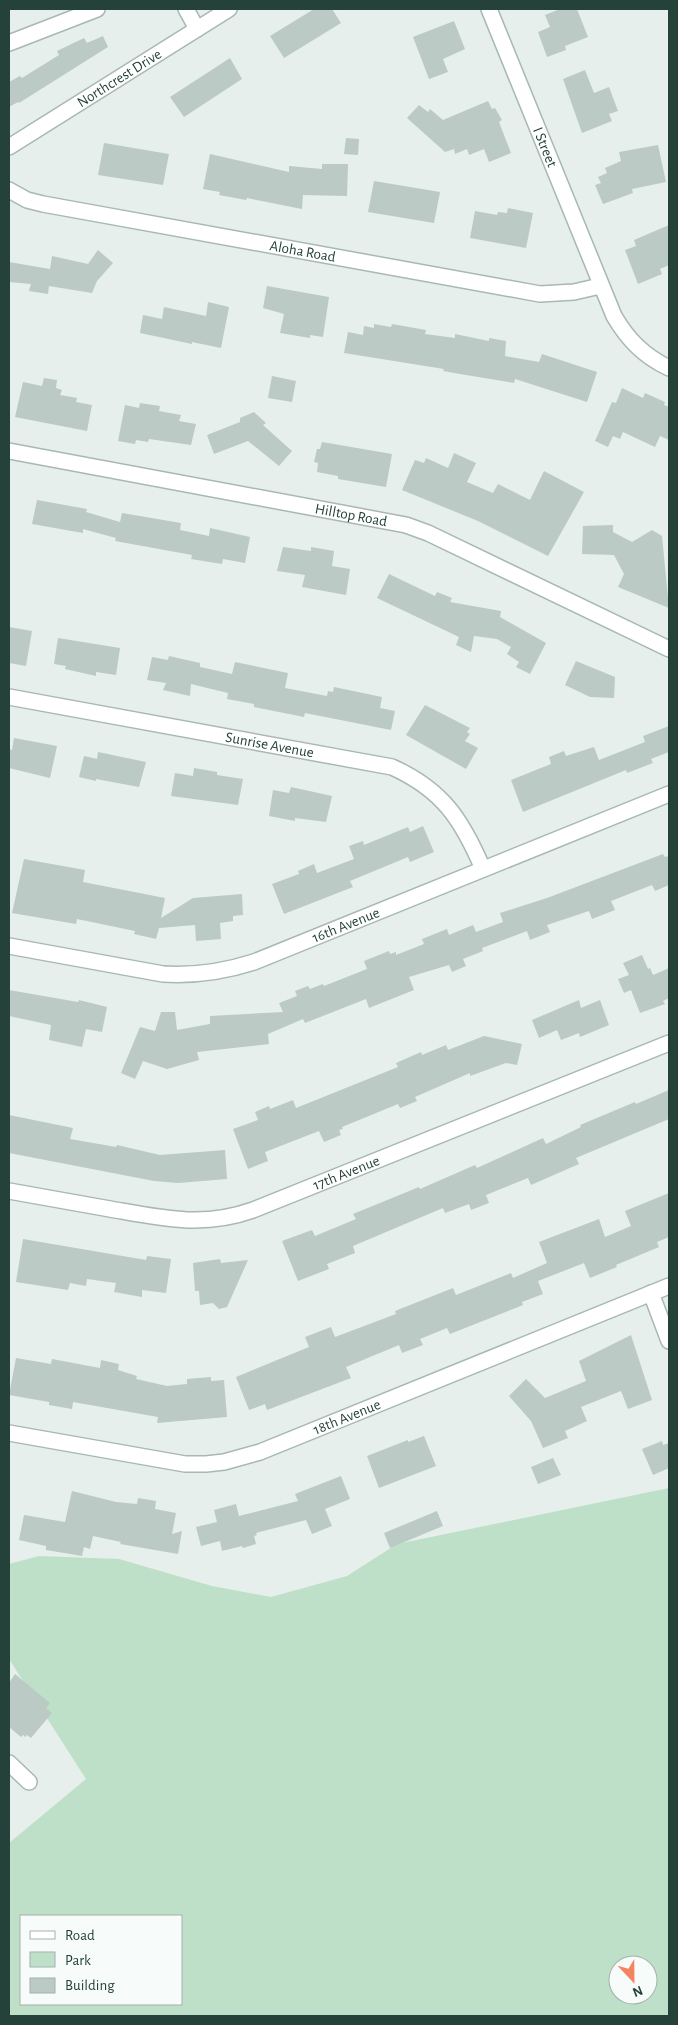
<svg xmlns="http://www.w3.org/2000/svg" width="678" height="2025" viewBox="0 0 678 2025" font-family="'Alegreya Sans',sans-serif">
	<rect width="100%" height="100%" fill="#e6efeb"/>
	<path fill="#bfe0c8" fill-rule="evenodd" d="M669,1488V2016H9V1843L86,1779L9,1659V1564L39,1556L119,1559L212,1586L271,1597L347,1576L397,1544ZM21,1916H181V2004H21ZM618,1965H648V1995H618Z"/>
	<path fill="#bbcac4" d="M314,9H332L341,23L284,58L270,36Z
		M560,9H577L588,37L565,46L566,50L547,57L538,32L550,27L545,15Z
		M454,21L465,49L443,59L448,72L429,79L413,37Z
		M103,36L108,47L19,103L18,102L9,107V82L20,76L22,78L59,55L57,51L84,38L87,43Z
		M230,58L242,79L184,117L170,97Z
		M585,70L594,93L609,87L618,111L609,114L612,121L582,133L563,79Z
		M488,101L492,109L495,108L502,120L499,122L511,153L489,162L484,149L469,155L467,149L455,154L454,149L445,152L407,118L419,105L428,112L430,109L443,120Z
		M346,138L359,139L358,155L344,154Z
		M104,143L169,154L163,185L98,175Z
		M658,145L666,182L632,189L633,193L603,204L595,185L601,183L598,177L607,173L605,168L621,161L619,152Z
		M210,154L289,172V166L322,169V164H348L347,196L303,195L302,209L247,198L246,200L219,195L220,192L203,189Z
		M374,181L440,192L434,223L368,212Z
		M508,208L533,213L526,248L470,238L475,211L497,215L498,212L507,213Z
		M669,225V265L660,269L662,274L638,284L625,250L636,246L634,240Z
		M98,250L113,263L97,281L92,293L49,286L48,294L29,291L31,284L9,282V262L50,269L52,256L88,264Z
		M267,286L329,297L323,337L310,335V338L280,333L284,314L263,308Z
		M208,302L229,307L221,348L192,342V344L140,333L143,315L162,319L164,307L206,316Z
		M374,324L391,327L392,324L426,330L425,334L455,338V334L489,341V338L506,341L505,356L539,362L542,354L597,372L587,402L515,379L514,383L460,374L443,371L444,369L344,353L348,332L363,335L364,326L374,328Z
		M272,376L296,381L292,402L268,398Z
		M44,378L57,380L56,388L62,390L60,395L77,398L76,402L92,405L87,431L15,417L23,382L42,386Z
		M622,388L643,398L645,393L665,402L664,405L669,407V440L660,436L655,447L623,432L620,439L613,436L608,447L595,441L612,402L616,403Z
		M140,403L160,406L159,411L181,415L179,421L196,424L191,445L149,439L148,442L136,440L135,444L118,441L125,405L139,408Z
		M254,412L266,423L263,425L292,451L279,466L248,441L214,454L207,435L240,422V418Z
		M322,442L392,454L386,487L338,479V476L317,472L318,463L314,462L317,449H320Z
		M454,453L476,463L467,482L493,493L498,484L530,500L544,471L584,492L548,556L478,521L402,490L415,460L424,463L426,458L448,468Z
		M37,500L87,509L86,512L120,522L122,513L181,523L180,530L209,536L210,528L250,537L245,563L223,559L222,564L191,559L192,555L115,541L116,538L83,529V533L32,524Z
		M613,525V532L632,542L652,530L662,536L669,608L618,587L624,574L614,555L582,554L583,526Z
		M283,547L311,551V547L334,551L332,566L350,569L346,595L302,587L305,575L277,571Z
		M389,574L435,596L437,592L452,598L450,602L501,611L500,617L546,643L530,674L516,667L519,662L507,654L511,647L497,639L474,636L471,652L456,645L459,637L377,598Z
		M9,627L32,631L26,666L9,663Z
		M58,638L120,648L116,675L96,672V676L65,669L66,666L54,664Z
		M169,656L200,663V667L232,674L235,662L288,673L285,688L327,696L328,691L333,692L334,687L382,697L380,708L395,711L391,730L305,713L304,717L254,707V704L227,699L228,693L191,684L190,696L163,690L166,683L147,680L152,657L168,660Z
		M576,661L615,677L614,698L590,697L565,685Z
		M425,705L470,728L467,732L470,734L465,741L478,748L466,769L406,735Z
		M669,726V752L651,759L653,763L627,773L626,770L523,812L511,780L551,764L549,757L564,751L566,756L594,747L599,760L645,742L643,736Z
		M14,738L57,746L50,778L9,768V749L12,750Z
		M98,752L146,762L139,787L96,779V781L79,777L84,756L97,759Z
		M194,768L217,772V775L243,779L238,805L171,796L175,773L193,776Z
		M291,787L332,796L326,822L295,818V821L269,816L273,790L289,793Z
		M423,826L434,852L410,862L408,857L350,881L353,887L284,914L272,884L299,874L298,871L314,864L317,873L354,859L349,846L363,841L364,845L408,827L410,832Z
		M663,854L665,857L669,856V885L655,891L652,885L611,901L615,910L592,919L589,911L547,925L550,932L530,940L527,931L482,948L483,951L463,959L466,966L452,972L449,965L409,977L414,990L369,1008L366,999L305,1023L303,1019L268,1034L269,1044L197,1052L199,1060L167,1069L143,1061L135,1079L121,1073L140,1027L155,1031L161,1012H175L177,1030L210,1024V1016L283,1012L279,1003L297,996L295,991L308,986L310,989L323,984L324,986L367,969L364,961L389,951L390,954L396,952V955L424,944L422,939L447,929L449,935L473,925L476,932L503,922L500,913L547,898Z
		M24,859L85,870L83,882L165,898L161,918L193,898L242,894L243,915L233,916V921L220,923L221,939L196,941L195,925L159,928L156,939L134,934L135,931L77,919L76,924L12,913Z
		M642,955L648,969L650,968L653,975L669,968V998L663,1001L665,1004L640,1013L631,990L624,993L618,979L629,975L623,963Z
		M9,990L78,1002L79,1000L107,1007L102,1032L86,1029L82,1047L49,1040L51,1025L9,1016Z
		M579,1000L581,1008L600,1000L609,1025L580,1037L579,1033L561,1040L557,1030L539,1038L532,1020Z
		M484,1036L522,1044L517,1065L506,1063L470,1076V1073L415,1097L417,1101L400,1108L398,1104L342,1127L343,1129L339,1130L341,1135L324,1142L319,1131L265,1152L268,1161L248,1169L233,1129L258,1120L255,1112L269,1106L270,1109L293,1100L296,1108L398,1067L396,1063L421,1052L422,1055L446,1045L448,1050Z
		M669,1090V1119L576,1158L579,1164L531,1185L528,1178L486,1195L489,1203L471,1210L469,1204L445,1213L443,1208L353,1246L355,1253L327,1264L329,1269L298,1281L282,1241L312,1230L315,1236L356,1219L353,1214L419,1187L420,1189L475,1165L477,1168L543,1138L546,1144L581,1127L580,1125L635,1102L636,1104Z
		M9,1115L73,1128L70,1139L116,1147L117,1145L160,1155L225,1150L227,1179L178,1183L154,1181L9,1153Z
		M669,1193V1237L657,1242L659,1247L616,1265L617,1267L590,1278L584,1263L538,1281L543,1294L522,1302L523,1305L450,1334L447,1328L420,1339L423,1345L402,1353L399,1345L346,1367L351,1378L267,1410L265,1404L249,1410L236,1377L309,1347L305,1337L331,1327L335,1337L396,1314L395,1311L453,1288L456,1295L511,1273L513,1278L547,1263L539,1242L599,1219L605,1237L631,1226L625,1211Z
		M23,1239L146,1260L147,1256L171,1259L166,1293L142,1290V1297L114,1292L116,1283L87,1279L86,1286L70,1283L68,1290L16,1282Z
		M220,1259L221,1263L248,1260L227,1307L219,1309L213,1303L200,1305L199,1291H195L193,1263Z
		M631,1335L652,1400L628,1409L621,1391L581,1407L587,1421L565,1431L568,1438L543,1448L531,1421L509,1396L526,1379L545,1398L586,1381L579,1361Z
		M16,1358L51,1364L52,1359L100,1368L101,1360L119,1364L118,1370L137,1376L136,1379L167,1386L187,1384V1379L211,1377V1381L224,1380L227,1417L157,1423L158,1417L73,1402L72,1409L49,1405V1402L9,1395Z
		M424,1436L436,1466L379,1488L367,1456L408,1440V1442Z
		M662,1441L663,1445L669,1443V1468L653,1475L642,1449Z
		M553,1458L561,1475L538,1484L531,1467Z
		M341,1476L350,1499L325,1509L332,1526L312,1534L306,1520L256,1533L257,1535L254,1536L256,1544L243,1548L242,1546L222,1551L220,1541L201,1546L196,1527L217,1522L214,1510L236,1504L239,1516L298,1501L295,1494Z
		M72,1491L116,1502L137,1504L138,1498L156,1501L155,1509L176,1513L172,1534L182,1531L178,1554L120,1544L121,1542L93,1536L90,1549L84,1547L82,1556L46,1550V1546L19,1540L24,1515L65,1522Z
		M437,1511L443,1526L390,1548L384,1533Z
		M15,1674L50,1703L46,1708L52,1713L31,1738L27,1735L25,1737L23,1735L21,1737L9,1727V1683Z"/>
	<g fill="none" stroke-linecap="round" stroke-linejoin="round">
		<g stroke="#a8b8b2" stroke-width="18">
			<g id="minor">
				<path d="M186,9L197,29"/>
				<path id="s1" d="M489,9L614,316C628,340 644,356 669,368"/>
				<path d="M9,43L97,9"/>
				<path id="s2" d="M9,147L229,9"/>
				<path id="s3" d="M9,190L27,200L43,204L540,294L574,292L600,286"/>
				<path id="s4" d="M9,451L406,525L428,533L669,649"/>
				<path id="s5" d="M9,697L392,767C443,790 462,820 483,869"/>
				<path id="s6" d="M9,946L163,974C195,976 223,972 254,962L669,794"/>
				<path id="s7" d="M9,1191C43,1197 76,1203 110,1209C161,1218 203,1228 253,1210L669,1043"/>
				<path d="M651,1293L669,1341"/>
				<path id="s8" d="M9,1433L185,1464H206L224,1462L260,1452L669,1286"/>
				<path d="M9,1763L29,1782"/>
			</g>
		</g>
		<use href="#minor" stroke="#fff" stroke-width="15"/>
	</g>
	<g text-anchor="middle" dominant-baseline="central" stroke-width="5" stroke-linejoin="round" paint-order="stroke">
		<g font-size="15" fill="#24423a" stroke="#f7fbf9">
			<text stroke="none"><textPath href="#s2" startOffset="130">Northcrest Drive</textPath></text>
			<text stroke="none"><textPath href="#s1" startOffset="149">I Street</textPath></text>
			<text stroke="none"><textPath href="#s3" startOffset="301">Aloha Road</textPath></text>
			<text stroke="none"><textPath href="#s4" startOffset="348">Hilltop Road</textPath></text>
			<text stroke="none"><textPath href="#s5" startOffset="265">Sunrise Avenue</textPath></text>
			<text stroke="none"><textPath href="#s6" startOffset="348">16th Avenue</textPath></text>
			<text stroke="none"><textPath href="#s7" startOffset="348">17th Avenue</textPath></text>
			<text stroke="none"><textPath href="#s8" startOffset="349">18th Avenue</textPath></text>
		</g>
	</g>
	<rect width="678" height="2025" fill="none" stroke="#24423a" stroke-width="20"/>
	<rect x="20" y="1915" width="162" height="90" fill="#f7fbf9" stroke="#a3b1ad"/>
	<rect x="30" y="1931" width="25" height="8" fill="#ffffff" stroke="#a3b1ad"/>
	<text x="65" y="1940" font-size="15" fill="#24423a">Road</text>
	<rect x="30" y="1952" width="25" height="15" fill="#bfe0c8" stroke="#a3b1ad"/>
	<text x="65" y="1965" font-size="15" fill="#24423a">Park</text>
	<rect x="30" y="1978" width="25" height="15" fill="#bbcac4" stroke="#a3b1ad"/>
	<text x="65" y="1990" font-size="15" fill="#24423a">Building</text>
	<g transform="translate(633 1980) rotate(158)"><circle r="24" fill="#f7fbf9" stroke="#a3b1ad"/>
	<path d="M0-4L9 19L0 12L-9 19Z" fill="#f4845f"/>
	<text y="-8" font-size="14" font-weight="bold" text-anchor="middle" fill="#24423a">N</text>
	</g>
</svg>
